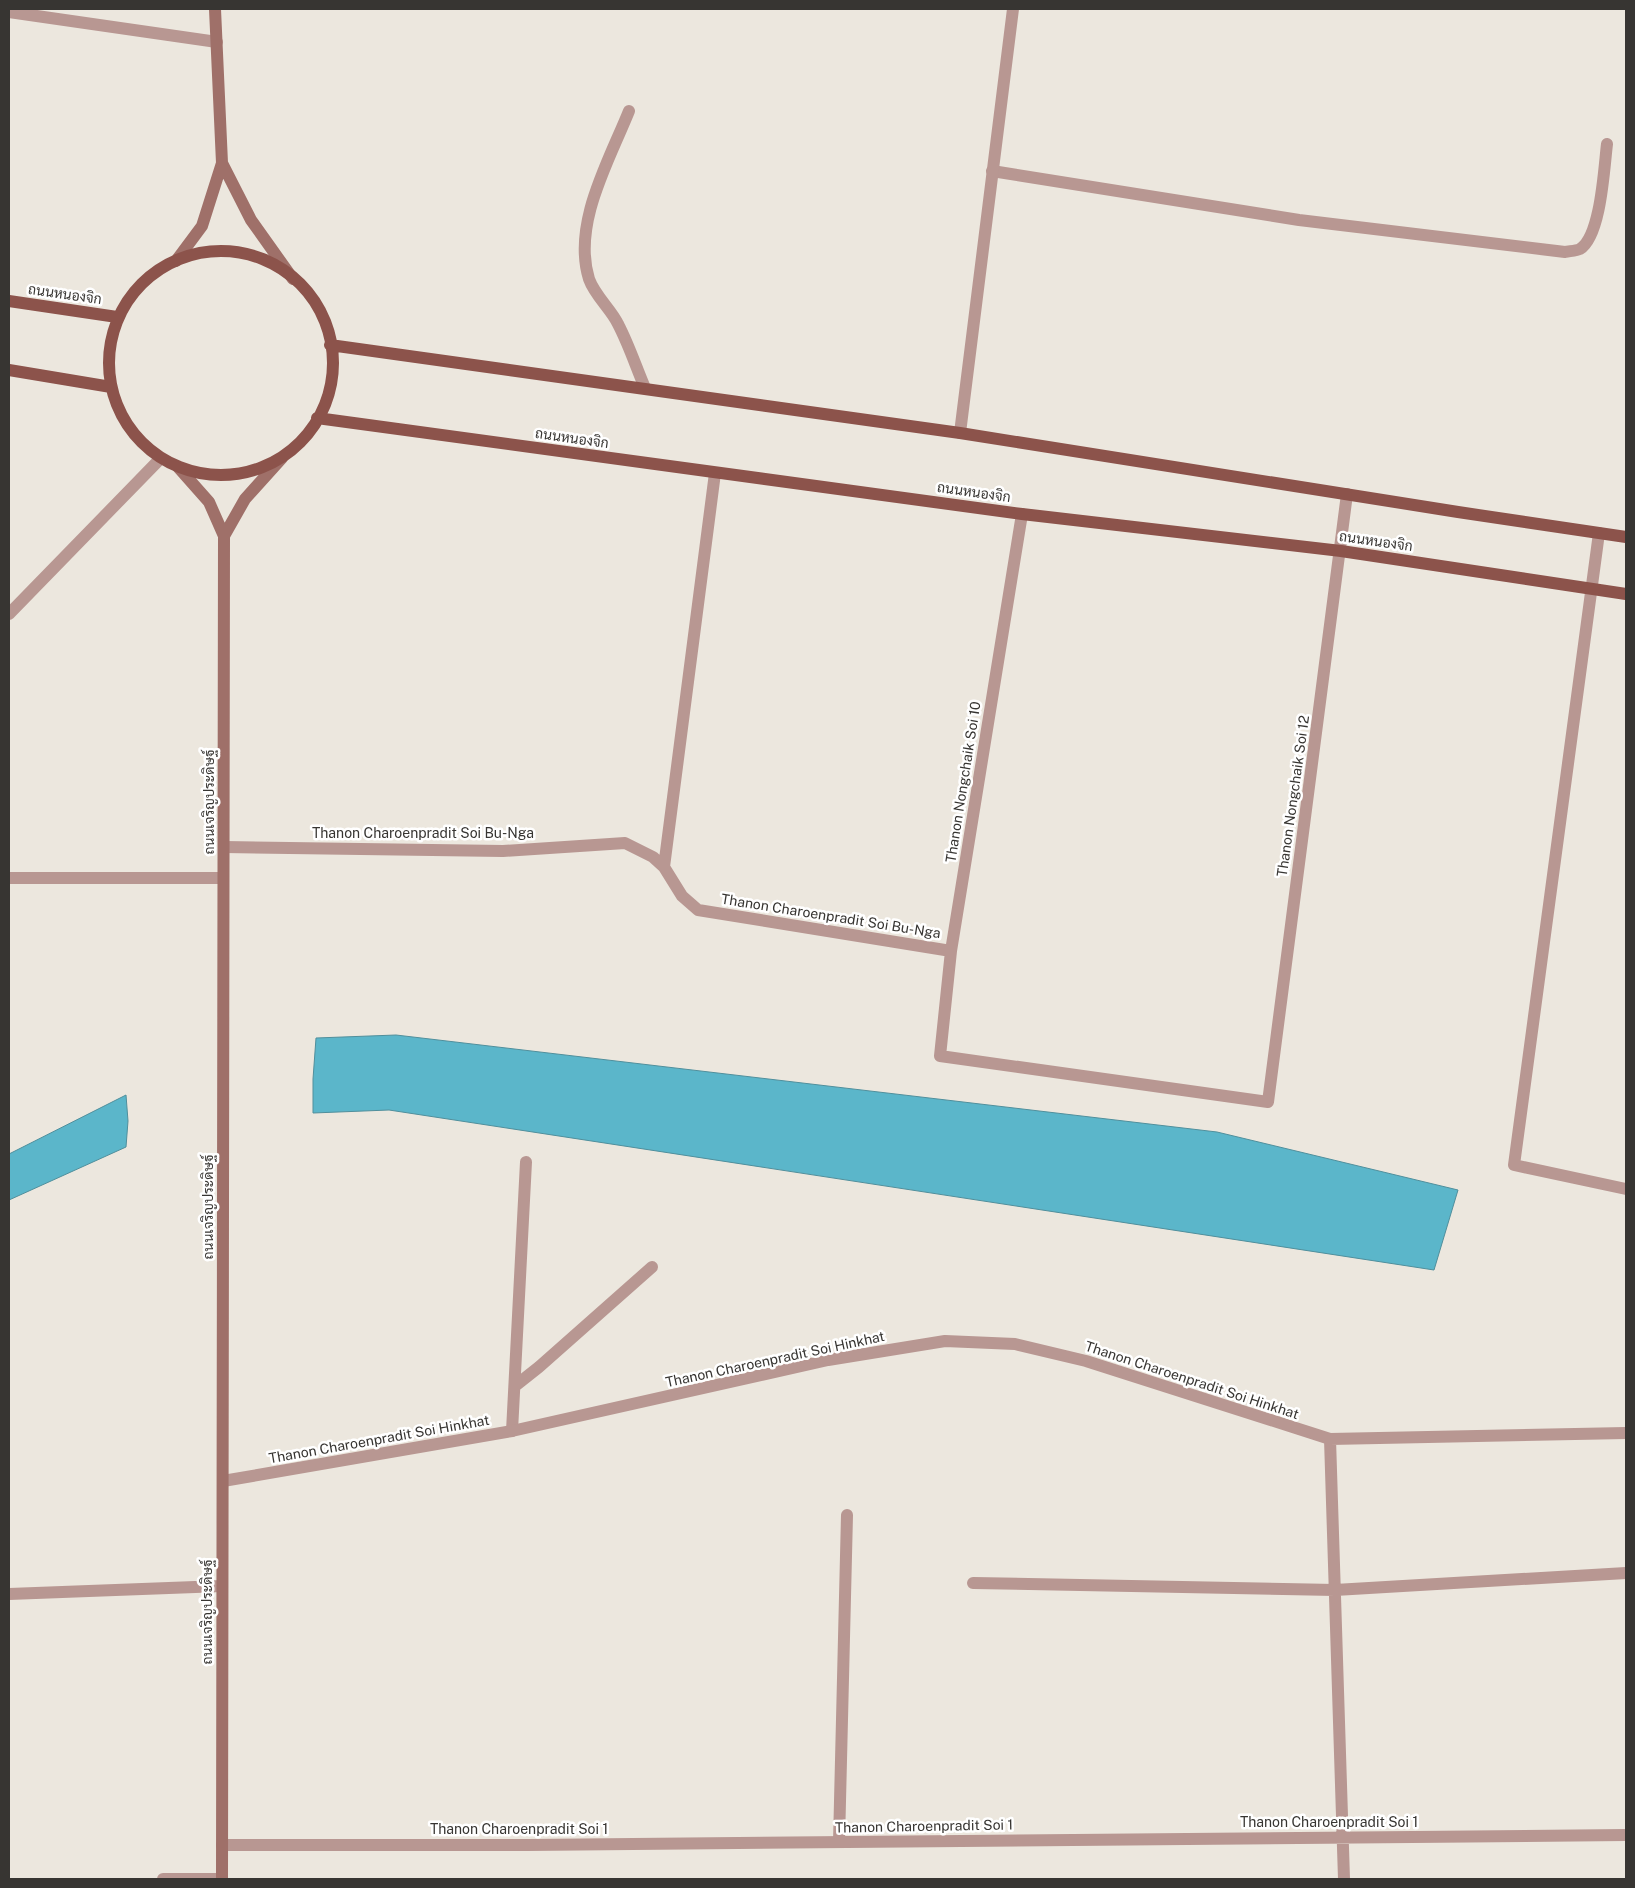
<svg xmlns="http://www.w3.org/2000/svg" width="1635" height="1888" viewBox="0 0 1635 1888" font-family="'Public Sans',Sarabun,sans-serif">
	<rect width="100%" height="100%" fill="#ece7de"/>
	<path fill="#5bb6ca" stroke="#508f9c" d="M396,1035L1217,1132L1458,1190L1434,1270L389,1110L313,1113V1079L316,1038Z
		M126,1095L128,1121L126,1147L9,1200V1154Z"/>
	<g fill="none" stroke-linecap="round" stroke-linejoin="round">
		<path stroke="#b89792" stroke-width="12" d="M9,12L217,42
			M992,171L1299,220L1565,252C1569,251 1576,251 1580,249C1601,236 1604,168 1607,144
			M515,1386L539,1367L652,1267
			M512,1431L526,1162
			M9,1594L222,1586"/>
		<path stroke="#b89792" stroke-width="12" d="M629,111C609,161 572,224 589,279C595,296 611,309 618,324C629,345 636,367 645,388
			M960,433L1013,9
			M1022,514L951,951L940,1056L1268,1102L1347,494
			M1599,533L1514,1165L1626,1189
			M9,614L160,459
			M224,847L503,851L625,843L653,857L664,867L682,896L698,910L951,951
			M664,867L715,473
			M9,878H223
			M1330,1439L1344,1879
			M223,1481L512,1431L828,1360L945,1341L1015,1344L1086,1361L1330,1439L1626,1433
			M973,1583L1335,1590L1626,1573
			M839,1842L847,1515
			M222,1845H528L1626,1835
			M163,1879H222"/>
		<path stroke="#9f7069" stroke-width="12" d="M222,163L251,220L293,279
			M176,261L202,226L222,163L215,9
			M178,467L209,502L224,536L222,1879
			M224,536L245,499L282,458"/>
		<path stroke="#8c534b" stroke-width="12" d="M109 363a112 112 0 1 1 224 0a112 112 0 1 1-224 0Z
			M9,301L117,317
			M330,345L960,433L1458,512L1626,537
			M9,370L111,387
			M317,418L1022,514L1341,551L1626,594"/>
	</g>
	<g text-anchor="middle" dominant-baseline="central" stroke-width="5" stroke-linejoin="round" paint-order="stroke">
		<g font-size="14" fill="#373532" stroke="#fff">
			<text transform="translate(65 294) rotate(8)">ถนนหนองจิก</text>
			<text transform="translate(572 438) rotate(8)">ถนนหนองจิก</text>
			<text transform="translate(974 492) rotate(8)">ถนนหนองจิก</text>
			<text transform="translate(1376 541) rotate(8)">ถนนหนองจิก</text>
			<text transform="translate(963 782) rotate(-81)">Thanon Nongchaik Soi 10</text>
			<text transform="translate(1293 796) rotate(-82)">Thanon Nongchaik Soi 12</text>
			<text transform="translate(209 802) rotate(-90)">ถนนเจริญประดิษฐ์</text>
			<text x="423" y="833">Thanon Charoenpradit Soi Bu-Nga</text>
			<text transform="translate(831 916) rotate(9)">Thanon Charoenpradit Soi Bu-Nga</text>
			<text transform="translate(208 1207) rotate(-90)">ถนนเจริญประดิษฐ์</text>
			<text transform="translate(775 1359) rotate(-12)">Thanon Charoenpradit Soi Hinkhat</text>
			<text transform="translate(1192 1380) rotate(18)">Thanon Charoenpradit Soi Hinkhat</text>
			<text transform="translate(379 1439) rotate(-10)">Thanon Charoenpradit Soi Hinkhat</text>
			<text transform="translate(207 1612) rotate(-90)">ถนนเจริญประดิษฐ์</text>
			<text x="1329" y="1822">Thanon Charoenpradit Soi 1</text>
			<text transform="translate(924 1826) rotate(-1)">Thanon Charoenpradit Soi 1</text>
			<text x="519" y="1829">Thanon Charoenpradit Soi 1</text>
		</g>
	</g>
	<rect width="1635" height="1888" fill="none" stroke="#373532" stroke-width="20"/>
</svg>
